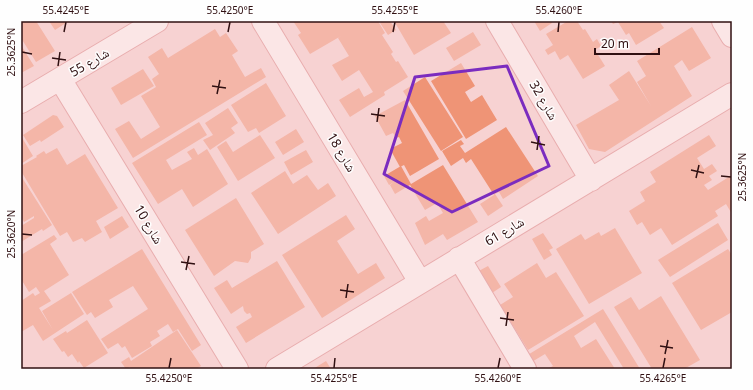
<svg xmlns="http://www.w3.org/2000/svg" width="753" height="390" viewBox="0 0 753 390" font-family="'Noto Sans','Noto Naskh Arabic',sans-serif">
	<rect width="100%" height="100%" fill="#f7d2d2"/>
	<path fill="#ef9476" d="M21,21H36L55,51L36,62L21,38Z
		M49,21H69L55,30Z
		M293,21H378L385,33L382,35L393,52L391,54L396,62L398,61L408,77L384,92L385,95L350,117L339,100L359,88L364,97L373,92L359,70L342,81L332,65L349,56L338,38L341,36L310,54L298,35L301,33Z
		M383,21H390L396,30L388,35L380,23Z
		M394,21H443L451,33L414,55Z
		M534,21H551L552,23L540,31Z
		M568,21H577L583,30L585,29L593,42L597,39L601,46L595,50L605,66L583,79L568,55L560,60L555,51L548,55L545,50L553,45L546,34Z
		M611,21H659L664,28L636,45L629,33L626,35L618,22L613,24Z
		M692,27L711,58L689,71L682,60L674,66L692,96L605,152L589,149L576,125L619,100L609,85L629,71L651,106L637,82L646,76L637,61Z
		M215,29L220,37L226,33L238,51L232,55L245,77L261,68L266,77L133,158L115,129L129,121L141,139L160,127L141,96L156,87L152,79L159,74L148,57L162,48L168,58Z
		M473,32L481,45L454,61L446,48Z
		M21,45L34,66L21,73Z
		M461,63L475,86L465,92L471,102L482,95L497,120L466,139L431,81Z
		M143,69L154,86L121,105L111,88Z
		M425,77L463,137L441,151L403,91Z
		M266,83L286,116L259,133L256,128L248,132L231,105Z
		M405,100L439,159L410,176L404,165L400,167L390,149L402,143L399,137L396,138L393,133L386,136L375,116Z
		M228,108L238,123L231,128L235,133L210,150L203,140L213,135L205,123Z
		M53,115L57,116L64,127L41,142L40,140L30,146L23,135Z
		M199,122L207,135L166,160L172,170L192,159L187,152L194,148L198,155L207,149L228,184L193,207L182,189L158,204L132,163Z
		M506,127L538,176L503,199L499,192L495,194L503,206L488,216L480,204L494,195L471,159L466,163L463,158L451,166L442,151L461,140L464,144L460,146L465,153Z
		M296,129L304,142L283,155L275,142Z
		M260,135L275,158L238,181L217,147L226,141L233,152Z
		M709,135L716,146L697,158L704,169L712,164L717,171L709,176L712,180L704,185L708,190L732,175V214L726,204L715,211L718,216L672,245L661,228L650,235L642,222L637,225L629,211L645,201L640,192L656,182L650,172Z
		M21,136L33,156L21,164Z
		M57,148L67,165L85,154L118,208L96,221L102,232L85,242L82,238L73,242L67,232L60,236L21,171V166L37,157L36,156L44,151L46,154Z
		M306,150L313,162L291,175L284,162Z
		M443,165L478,222L447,240L443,234L425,245L415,223L426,216L429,221L443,213L437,203L425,210L410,185L395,194L390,185L394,182L389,185L384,176L401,166L411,184Z
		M285,171L293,184L307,175L318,190L328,183L336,196L278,234L251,193Z
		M21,176L52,225L43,231L42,229L21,242V226L34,218V216L24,222L21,216Z
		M236,198L264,244L251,252V258L248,263L235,261L214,276L185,230Z
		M346,215L355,229L337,241L358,274L376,263L385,278L322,318L282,255Z
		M122,216L129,227L110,239L104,227Z
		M718,223L728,240L670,277L658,260Z
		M615,228L642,273L589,304L556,249L581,234L585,240L599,232L601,236Z
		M543,233L553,248L549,250L552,255L544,260L532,239Z
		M54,235L57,239L50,244L69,275L44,291L51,301L39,308L53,330L42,311L71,293L84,314L43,341L33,325L21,332V301L33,293L35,296L40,293L36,287L29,292L21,279V255Z
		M142,249L201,345L192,351L178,329L173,332L168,324L157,331L160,336L150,342L152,346L132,358L125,346L122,348L118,343L108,349L101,339L148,309L133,286L109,300L113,307L95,318L91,312L87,315L72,292Z
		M728,249L732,255V312L701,330L672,283Z
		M277,261L305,307L246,343L236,327L252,317L250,313L247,314L244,311L243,306L231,314L214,288L227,280L232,288Z
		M537,263L546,278L556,272L584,316L528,350L500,305L513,297L504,284Z
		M488,266L501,287L489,295L475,273Z
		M661,296L700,360L684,369H652L614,307L631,297L639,310Z
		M603,309L640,369H624L595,322L574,336L581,348L596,339L615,369H547L553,366L545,354L530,363L526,356Z
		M87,320L108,353L84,368L79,361L78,363L72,354L68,357L64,351L62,352L53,339L66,331L67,333Z
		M177,330L201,366L196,369H131L130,367L126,369L121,362L129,357L131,361Z
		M326,361L331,369H313Z"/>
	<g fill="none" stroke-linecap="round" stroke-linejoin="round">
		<g stroke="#d68284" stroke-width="24">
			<path id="minor" d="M263,21L420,282
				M497,21L591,180
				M723,21L732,36
				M60,79L237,369
				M21,102L157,21
				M459,258L525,369
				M277,369L732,94"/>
		</g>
		<use href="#minor" stroke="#fff" stroke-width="22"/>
	</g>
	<path d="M0 0H753V390H0ZM507,66L549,166L452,212L384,174L415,77Z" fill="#f7d2d2" fill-opacity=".55" fill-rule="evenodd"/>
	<path fill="none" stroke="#7b2cbf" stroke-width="3" stroke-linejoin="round" d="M507,66L549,166L452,212L384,174L415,77Z"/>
	<path fill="none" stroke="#301012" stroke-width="1.5" d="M64,32L66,22M228,32L230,22M393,32L395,22M558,32L559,22M22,52L32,54M52,58L66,60M58,66L60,52M212,86L226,88M217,94L220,80M371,114L385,116M377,122L379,108M531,142L545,145M537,150L539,136M691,170L704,173M721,176L731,177M696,178L699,165M22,234L32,235M181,262L195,264M186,270L189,256M340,290L354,292M346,298L348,284M500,318L514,320M506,326L508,312M660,346L673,348M665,354L668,340M169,368L171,358M334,368L335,358M498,368L500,358M663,368L665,358"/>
	<g text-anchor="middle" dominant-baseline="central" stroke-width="3" stroke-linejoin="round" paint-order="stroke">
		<g font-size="13" fill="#301012" stroke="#fefefe">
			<text transform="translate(89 62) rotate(-31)">شارع 55</text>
			<text transform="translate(544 100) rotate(60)">شارع 32</text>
			<text transform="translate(342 152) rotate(59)">شارع 18</text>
			<text transform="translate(149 224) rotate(59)">شارع 10</text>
			<text transform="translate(504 231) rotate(-31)">شارع 61</text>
		</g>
	</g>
	<rect width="753" height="390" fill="none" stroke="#fefefe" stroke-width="44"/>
	<path d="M595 48v6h64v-6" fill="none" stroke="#301012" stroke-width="2"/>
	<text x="601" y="48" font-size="12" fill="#301012" stroke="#fefefe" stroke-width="3" paint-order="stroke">20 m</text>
	<rect x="22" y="22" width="709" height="346" fill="none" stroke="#301012" stroke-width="1.5"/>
	<g font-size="10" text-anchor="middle" fill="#301012">
		<text x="66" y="14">55.4245°E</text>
		<text x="230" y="14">55.4250°E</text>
		<text x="395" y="14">55.4255°E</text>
		<text x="559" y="14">55.4260°E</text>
		<text transform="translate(11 52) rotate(-90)" y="4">25.3625°N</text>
		<text transform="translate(742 177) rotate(-90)" y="4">25.3625°N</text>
		<text transform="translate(11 234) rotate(-90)" y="4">25.3620°N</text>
		<text x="169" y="382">55.4250°E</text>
		<text x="334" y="382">55.4255°E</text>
		<text x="498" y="382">55.4260°E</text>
		<text x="663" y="382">55.4265°E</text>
	</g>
</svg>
